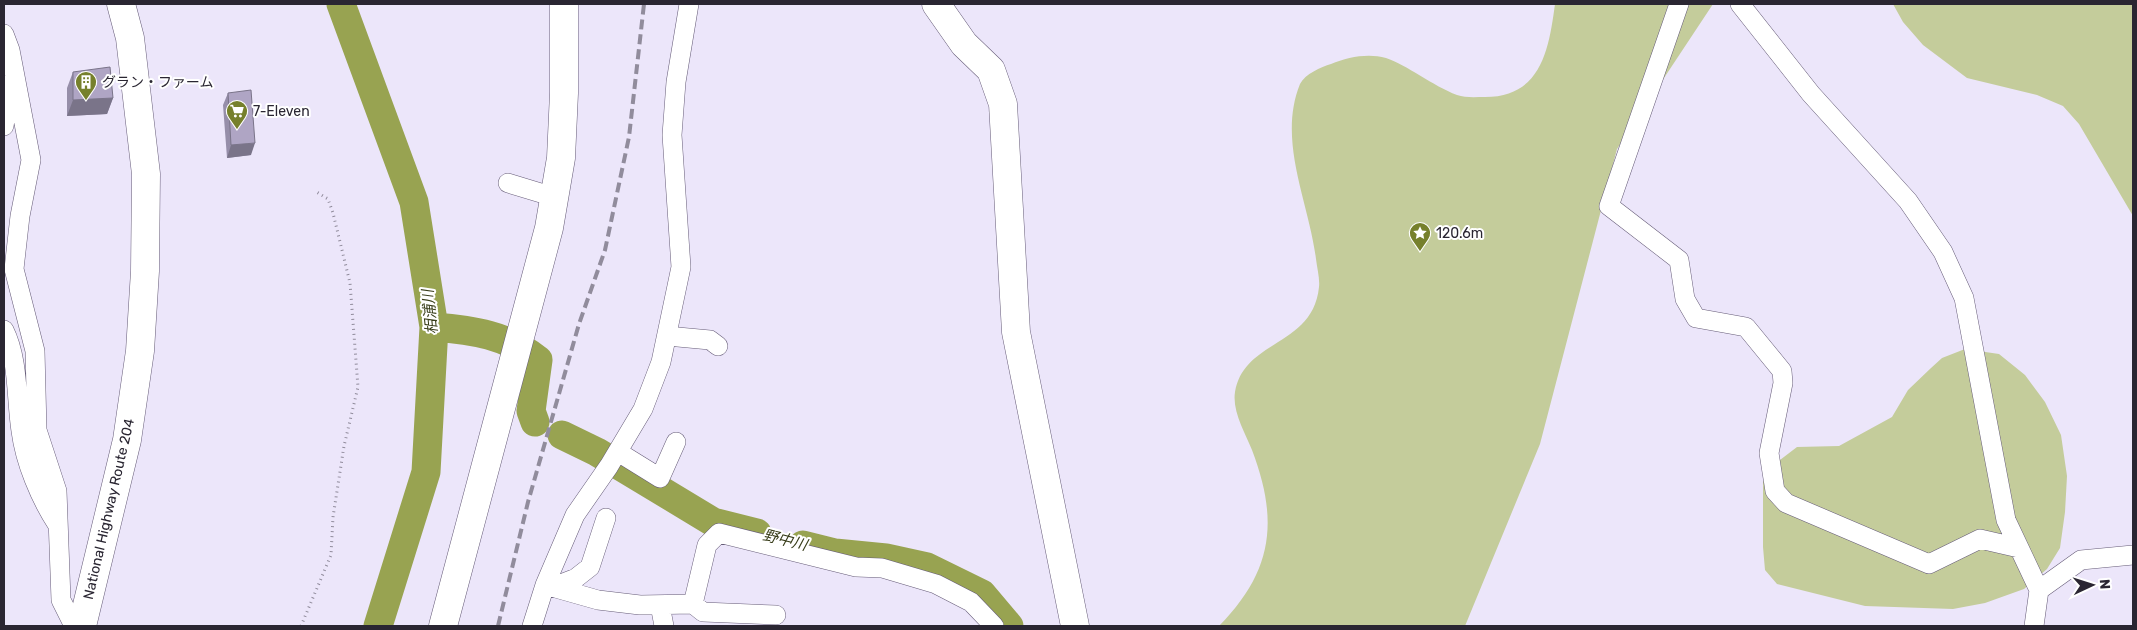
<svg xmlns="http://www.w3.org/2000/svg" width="2137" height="630" viewBox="0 0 2137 630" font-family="Rubik,'Noto Sans JP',sans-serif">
	<rect width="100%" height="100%" fill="#ece6fa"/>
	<path fill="#c4cc9b" d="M1555,4H1713L1617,149L1540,444L1465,626H1219C1273,571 1279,521 1252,450C1245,433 1232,411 1235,392C1244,339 1313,347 1319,287C1320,279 1317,268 1316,259C1309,202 1277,141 1300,84C1305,74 1321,67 1331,64C1348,57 1368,53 1386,58C1407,65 1433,86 1457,95C1465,98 1476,97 1485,97C1542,97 1549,48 1555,4Z
		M1893,4H2133V216L2079,124L2063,106L2037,95L1967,78L1923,45L1903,22Z
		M1965,349L1999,354L2025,375L2045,402L2061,435L2067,476L2065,512L2060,548L2047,569L2024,589L1985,603L1953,609L1865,606L1777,584L1765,570L1763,547V482L1772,466L1797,447L1839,446L1892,417L1908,390L1931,368L1942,358Z"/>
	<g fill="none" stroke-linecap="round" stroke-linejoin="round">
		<path stroke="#98a351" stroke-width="29" d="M341,4L414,202L434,327L426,472L378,626
			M434,327C472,330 508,335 538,360L531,411L535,422
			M562,435L597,452L713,522L757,533
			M803,545L835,553L886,558L927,567L982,594L1009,626"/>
		<g stroke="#665c78" stroke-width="20">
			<path id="street" d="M1679,4L1609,206L1679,260L1685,299L1696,318L1746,327L1782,371L1783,383L1769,453L1775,491L1786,503L1929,564L1980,539L2019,548
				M1740,4L1811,94L1908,201L1943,252L1964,298L2006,520L2039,590L2034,626
				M4,34L10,50L31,160L20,216L14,269L35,351L37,430L57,491L61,600L74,626
				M4,126L11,83
				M508,183L554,197
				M4,330C19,360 16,399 21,431C25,462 40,498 57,524
				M667,336L710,340L718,346
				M618,452L660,478L676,442
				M545,585L598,600L640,605L693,604L703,612L776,615
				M553,587L576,578L590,567L606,518
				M2039,590L2081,560L2133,555
				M693,604L707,545L719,533L856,567L882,568L936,584L971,602L994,626
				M660,605L664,626
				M532,626L545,585L575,515L609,466L643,409L661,362L681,267L672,135L676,82L689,4"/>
		</g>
		<g stroke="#665c78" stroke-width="29">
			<path id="secondary" d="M936,4L964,44L991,70L1003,104L1016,332L1075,626
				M443,626L549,228L561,158L564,93V4"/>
		</g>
		<g stroke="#665c78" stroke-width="29">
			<path id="highway" d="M82,626L127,440L140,351L145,271L146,174L130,38L121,4"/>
		</g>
		<path stroke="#908b9b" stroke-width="3" stroke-dasharray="1 4" stroke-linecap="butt" d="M301,626L331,555L333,517L344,446L358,387L350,283L333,213L328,199L315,191"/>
		<use href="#street" stroke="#fff" stroke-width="19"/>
		<use href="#secondary" stroke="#fff" stroke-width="28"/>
		<use href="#highway" stroke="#fff" stroke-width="28"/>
		<path stroke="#918c9c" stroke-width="4" stroke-dasharray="10 5" stroke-linecap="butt" d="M498,626L528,502L579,324L605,250L629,137L644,4"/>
	</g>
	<path fill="#968ea9" d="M73,72L113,98L107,114L67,116V88Z
		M228,93L251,155L227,158L223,105Z"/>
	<path fill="#7a7489" d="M113,98L107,114L67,116L73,100Z
		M255,143L251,155L227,158L231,145Z"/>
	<path fill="#afa5c4" stroke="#7a7489" d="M110,67L113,98L73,100V72Z
		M251,90L255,143L231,145L228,93Z"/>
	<defs>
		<g id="building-pin" transform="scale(1.125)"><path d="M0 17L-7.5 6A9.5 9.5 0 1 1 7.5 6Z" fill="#76802c" stroke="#fff"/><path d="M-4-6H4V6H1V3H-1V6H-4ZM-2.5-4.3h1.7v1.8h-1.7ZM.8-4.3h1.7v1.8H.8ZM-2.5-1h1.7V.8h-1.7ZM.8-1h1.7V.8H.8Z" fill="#fff"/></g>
		<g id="supermarket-pin" transform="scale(1.125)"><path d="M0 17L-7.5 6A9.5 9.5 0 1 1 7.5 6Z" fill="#76802c" stroke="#fff"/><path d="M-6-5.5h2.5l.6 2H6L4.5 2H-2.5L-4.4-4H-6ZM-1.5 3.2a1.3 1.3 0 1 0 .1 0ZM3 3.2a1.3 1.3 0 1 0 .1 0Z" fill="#fff"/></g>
		<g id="sight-pin" transform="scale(1.125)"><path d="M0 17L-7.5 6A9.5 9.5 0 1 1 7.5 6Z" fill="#76802c" stroke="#fff"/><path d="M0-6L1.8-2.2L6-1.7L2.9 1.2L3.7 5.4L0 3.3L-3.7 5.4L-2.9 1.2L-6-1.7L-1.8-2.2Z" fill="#fff"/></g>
	</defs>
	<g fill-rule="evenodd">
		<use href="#building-pin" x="86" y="82"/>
		<use href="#supermarket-pin" x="237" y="111"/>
		<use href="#sight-pin" x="1420" y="233"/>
	</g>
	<g text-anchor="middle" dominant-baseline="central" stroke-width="4" stroke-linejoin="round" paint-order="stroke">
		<g font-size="14" fill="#2a2632" stroke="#fff" text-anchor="start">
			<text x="102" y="82">グラン・ファーム</text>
			<text x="253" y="111">7-Eleven</text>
			<text x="1436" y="233">120.6m</text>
		</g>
		<g font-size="14" fill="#2a2632" stroke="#fff">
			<text transform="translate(109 509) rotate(-77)">National Highway Route 204</text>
		</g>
		<g font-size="15" font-style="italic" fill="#373c19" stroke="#fff">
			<text transform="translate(430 312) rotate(-96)">相浦川</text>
			<text transform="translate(785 540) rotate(14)">野中川</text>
		</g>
	</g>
	<rect width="2137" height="630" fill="none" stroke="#2a2632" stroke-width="10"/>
	<g transform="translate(2092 585) rotate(86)" stroke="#ffffff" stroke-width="4" paint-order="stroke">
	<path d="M0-4L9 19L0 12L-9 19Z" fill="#2a2632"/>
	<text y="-8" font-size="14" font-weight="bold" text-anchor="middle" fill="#2a2632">N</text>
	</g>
</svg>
